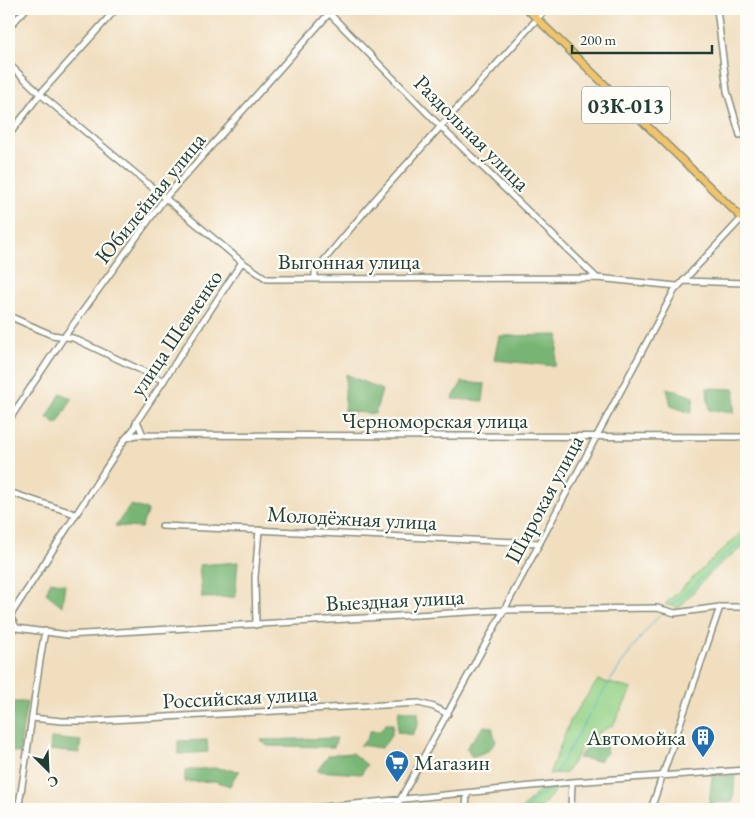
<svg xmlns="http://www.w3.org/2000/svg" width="755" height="818" viewBox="0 0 755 818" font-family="'EB Garamond',serif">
	<rect width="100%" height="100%" fill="#fdfcf7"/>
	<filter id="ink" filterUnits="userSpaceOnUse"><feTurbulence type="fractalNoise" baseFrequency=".02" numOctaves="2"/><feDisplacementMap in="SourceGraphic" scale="10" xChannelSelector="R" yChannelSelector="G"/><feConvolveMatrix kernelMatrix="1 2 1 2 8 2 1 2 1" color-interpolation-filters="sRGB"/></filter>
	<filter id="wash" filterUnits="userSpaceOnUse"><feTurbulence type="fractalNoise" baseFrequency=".0096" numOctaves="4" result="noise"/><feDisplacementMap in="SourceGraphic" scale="20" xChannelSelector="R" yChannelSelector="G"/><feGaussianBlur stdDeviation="1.12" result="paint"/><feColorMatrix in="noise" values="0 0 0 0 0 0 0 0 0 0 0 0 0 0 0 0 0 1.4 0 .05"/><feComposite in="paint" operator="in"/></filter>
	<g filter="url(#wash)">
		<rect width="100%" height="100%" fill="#f1debf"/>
		<path fill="#96d388" stroke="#5a885e" d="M746,528V546C719,560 699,586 679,608L665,604Z
			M598,680L632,689L613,725L587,739L566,773L549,774L571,719Z
			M557,788L540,809H522L538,791Z"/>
		<path fill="#78b574" stroke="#4c7954" d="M559,335L555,366L494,360L499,336Z
			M346,374L382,390L375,414L344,411Z
			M462,382L485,384L483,401L452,399Z
			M667,388L694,397L691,413L671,406Z
			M707,388L735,389L734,413L709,410Z
			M61,393L72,399L57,425L47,418Z
			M131,505L148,510L141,528L115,526Z
			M238,562L235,597L202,598L199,565Z
			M51,581L65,584L62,606L46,593Z
			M9,702H27L19,753L9,751Z
			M399,710L418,712V725L412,735L397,732Z
			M386,724H393C393,734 388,742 381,748L360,745L367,739L370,731H380Z
			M484,726L492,727L496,742L488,751L472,757L466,748Z
			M595,736L604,737L607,753L599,761L578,758Z
			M51,738L81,741L79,753L50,750Z
			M337,738L334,747L267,746L261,740Z
			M207,740L208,752L178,754V741Z
			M352,753L367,765L361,774L317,771L329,755Z
			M214,768L240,771L234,778L230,786L215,781L185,782V770Z
			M735,775L733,802L709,803L712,777Z"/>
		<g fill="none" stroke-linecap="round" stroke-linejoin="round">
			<path stroke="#45abc5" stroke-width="1" d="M669,606C698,589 715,556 746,540
				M556,772C588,718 619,659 662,612
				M526,809L536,798L553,788"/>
		</g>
	</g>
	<g filter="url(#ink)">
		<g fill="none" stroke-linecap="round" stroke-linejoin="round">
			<g stroke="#888e7a" stroke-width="8">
				<path id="minor" d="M325,9L441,127L597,278
					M717,9L727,91L740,135
					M9,27L26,9
					M9,64L40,94L242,262L267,279L597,278L677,286
					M9,135L40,94L116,9
					M315,279V271L372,203L546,9
					M683,281L746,283
					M9,316L52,335L73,338L164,381
					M9,420L64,337L165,198L333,9
					M143,435L137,421L242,262
					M125,439L136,435H143L746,437
					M9,492L75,514
					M162,526L540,543
					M256,625L255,577L259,530
					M9,627L68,635L84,634L504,610L657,608L675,613L720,607H746
					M16,627L10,616L125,439L133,430L137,421
					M32,718L62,721H92L419,703L434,707L448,714
					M18,809C29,750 34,690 45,631
					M305,809L572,782L746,770
					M395,809L504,610L674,291L742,218
					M466,809L467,793
					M571,809L572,782
					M651,809L720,607"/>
			</g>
			<g stroke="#888e7a" stroke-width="9">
				<path id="major" d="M527,9L746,222"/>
			</g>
			<use href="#minor" stroke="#fff" stroke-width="5"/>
			<use href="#major" stroke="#f1c36a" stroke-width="6"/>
		</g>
	</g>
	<defs>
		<g id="building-pin" transform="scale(1.25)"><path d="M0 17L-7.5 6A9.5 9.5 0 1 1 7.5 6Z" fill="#1f6fb2" stroke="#fdfcf7"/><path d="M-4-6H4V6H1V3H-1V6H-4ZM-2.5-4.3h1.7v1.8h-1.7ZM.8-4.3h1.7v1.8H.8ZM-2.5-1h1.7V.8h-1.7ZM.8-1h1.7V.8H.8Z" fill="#fff"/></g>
		<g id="supermarket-pin" transform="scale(1.25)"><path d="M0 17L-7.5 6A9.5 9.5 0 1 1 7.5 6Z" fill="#1f6fb2" stroke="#fdfcf7"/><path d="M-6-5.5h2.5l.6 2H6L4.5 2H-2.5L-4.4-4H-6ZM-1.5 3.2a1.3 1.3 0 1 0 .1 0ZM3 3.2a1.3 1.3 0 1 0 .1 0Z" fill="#fff"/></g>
	</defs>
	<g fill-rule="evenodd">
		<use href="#building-pin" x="703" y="737"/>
		<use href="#supermarket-pin" x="397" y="762"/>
	</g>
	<g text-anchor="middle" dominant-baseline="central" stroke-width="4.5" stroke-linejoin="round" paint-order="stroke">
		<rect fill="#fdfcf7" stroke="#62766e" stroke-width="1" x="582" y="86.5" width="88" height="37" rx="4"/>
		<g font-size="21" font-weight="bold" fill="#1f3d34">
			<text x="626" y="105">03К-013</text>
		</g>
		<g font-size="22" fill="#1f3d34" stroke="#fdfcf7">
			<text transform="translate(472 133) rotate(45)">Раздольная улица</text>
			<text transform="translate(150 198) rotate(-51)">Юбилейная улица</text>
			<text x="349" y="261">Выгонная улица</text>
			<text transform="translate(176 333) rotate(-56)">улица Шевченко</text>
			<text x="435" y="420">Черноморская улица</text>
			<text transform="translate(544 499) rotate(-62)">Широкая улица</text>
			<text transform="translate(352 518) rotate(3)">Молодёжная улица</text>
			<text transform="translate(395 600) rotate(-3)">Выездная улица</text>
			<text transform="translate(240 697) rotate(-3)">Российская улица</text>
		</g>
		<g font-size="22" fill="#1f3d34" stroke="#fdfcf7" text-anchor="end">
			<text x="686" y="737">Автомойка</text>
			<text x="414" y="762" text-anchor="start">Магазин</text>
		</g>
	</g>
	<rect width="755" height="818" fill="none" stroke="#fdfcf7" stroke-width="30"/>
	<g transform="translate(48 770) rotate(156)" stroke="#fdfcf7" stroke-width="4" paint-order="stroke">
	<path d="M0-4L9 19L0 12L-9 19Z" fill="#1f3d34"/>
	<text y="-8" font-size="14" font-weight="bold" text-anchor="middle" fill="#1f3d34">С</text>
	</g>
	<path d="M572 45v8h140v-8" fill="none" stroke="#1f3d34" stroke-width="2.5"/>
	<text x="580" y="45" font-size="15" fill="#1f3d34" stroke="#fdfcf7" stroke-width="4" paint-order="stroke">200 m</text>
</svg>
